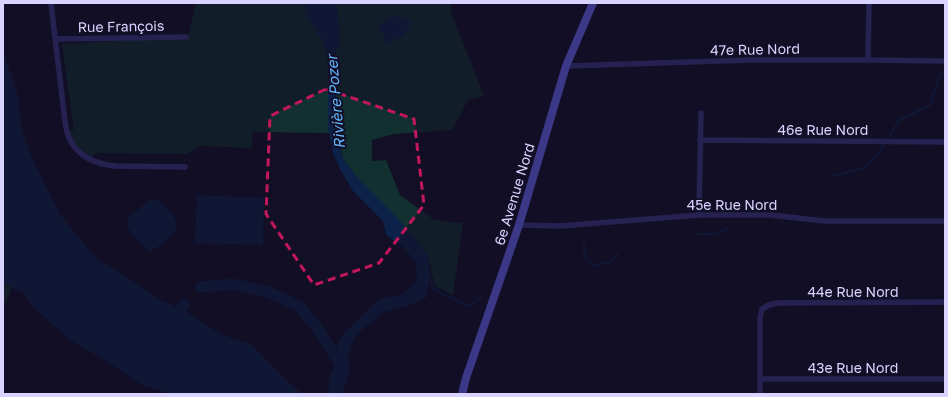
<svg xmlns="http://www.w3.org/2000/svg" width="948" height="397" viewBox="0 0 948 397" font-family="'Golos Text',sans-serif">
	<rect width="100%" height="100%" fill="#130f26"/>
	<path fill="#12302f" d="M196,3H307L305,8L323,42L328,59L329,133L252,132V148L201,146L187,154L95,153L90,160L81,155L67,130H74L62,44L188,37Z
		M337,3H451V13L484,96L468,100L452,130L394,134L372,140V161L386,160L400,195L433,219L457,223H463L453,295L435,286L428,256L357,177L343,159L338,135L334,55C346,38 336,22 337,3Z
		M3,280L12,287L5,304L3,302Z"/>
	<path fill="#0c2248" d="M307,3H337C336,23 346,37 334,55L338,137L343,159L357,177L393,213L416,239L428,256L430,277L426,298L410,305L384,312L364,328L354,338L348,356L350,372L342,394H328L330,377L337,361V347L342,335L379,299L403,294L417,282L416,262L403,247L386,235L383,221L353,191L340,169L333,153L328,127V59L323,42L310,21L305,8Z
		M392,16L405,18L411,23C409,28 407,32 404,35C398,40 392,38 386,45L383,34L378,28L380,24Z
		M3,50L18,96L21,127L28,149L46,187L60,214L70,227L98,260L119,272L160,300L181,309L223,335L252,345L286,380L303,394H169L141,384L106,361L69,339L33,307L23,292L14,289L3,281Z
		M197,195L264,198L263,245L195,243Z
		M153,199L160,201L174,217L178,225C173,235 161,246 151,251C144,248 128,232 127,225C127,222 127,220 128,218L147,202Z"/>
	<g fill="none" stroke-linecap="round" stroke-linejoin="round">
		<path stroke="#0c2248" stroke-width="2" d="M889,137L898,121L930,105L939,76L945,69
			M831,177L866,167L879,154L883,146
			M699,234H713L729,228
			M584,243V254L591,263L596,266L611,261L618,253
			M430,277L433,289L468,306L482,297"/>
		<path stroke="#0c2248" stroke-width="11" d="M201,287L233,284L268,292L299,306L318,329L341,366
			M181,309L184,305"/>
		<path stroke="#3d3a85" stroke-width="5.5" d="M51,3L65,122C66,127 67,133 69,138C78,157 95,164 115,166L185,167
			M56,39L186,37
			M868,60L869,3
			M566,66L751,60H868L945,61
			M700,140L945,142
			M699,215L701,113
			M519,225L560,226L699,215H770L825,221H945
			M760,379H945
			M760,394V318L762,309L769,305L777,303L945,302"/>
		<path stroke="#6f6bff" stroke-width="8" d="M462,394L466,378L519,225L566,66L593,3"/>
	</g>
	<path d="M0 0H948V397H0ZM326,89L414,119L424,205L379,263L314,285L266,214L270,116Z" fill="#130f26" fill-opacity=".55" fill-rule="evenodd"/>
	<path fill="none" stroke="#c2185b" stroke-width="3" stroke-dasharray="8 5" stroke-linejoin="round" d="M326,89L414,119L424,205L379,263L314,285L266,214L270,116Z"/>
	<g text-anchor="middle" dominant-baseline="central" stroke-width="4" stroke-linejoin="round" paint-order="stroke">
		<g font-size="14" fill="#d9d4ff" stroke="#130f26">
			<text transform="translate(121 26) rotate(-1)">Rue François</text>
			<text transform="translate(755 49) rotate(-1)">47e Rue Nord</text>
			<text x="823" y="129">46e Rue Nord</text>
			<text transform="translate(514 194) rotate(-73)">6e Avenue Nord</text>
			<text x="732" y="204">45e Rue Nord</text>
			<text x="853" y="291">44e Rue Nord</text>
			<text x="853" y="367">43e Rue Nord</text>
		</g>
		<g font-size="15" font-style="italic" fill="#62b6ff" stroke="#130f26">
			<text transform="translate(335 102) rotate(-95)">Rivière Pozer</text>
		</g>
	</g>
	<rect width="948" height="397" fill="none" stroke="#d9d4ff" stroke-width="8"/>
</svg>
